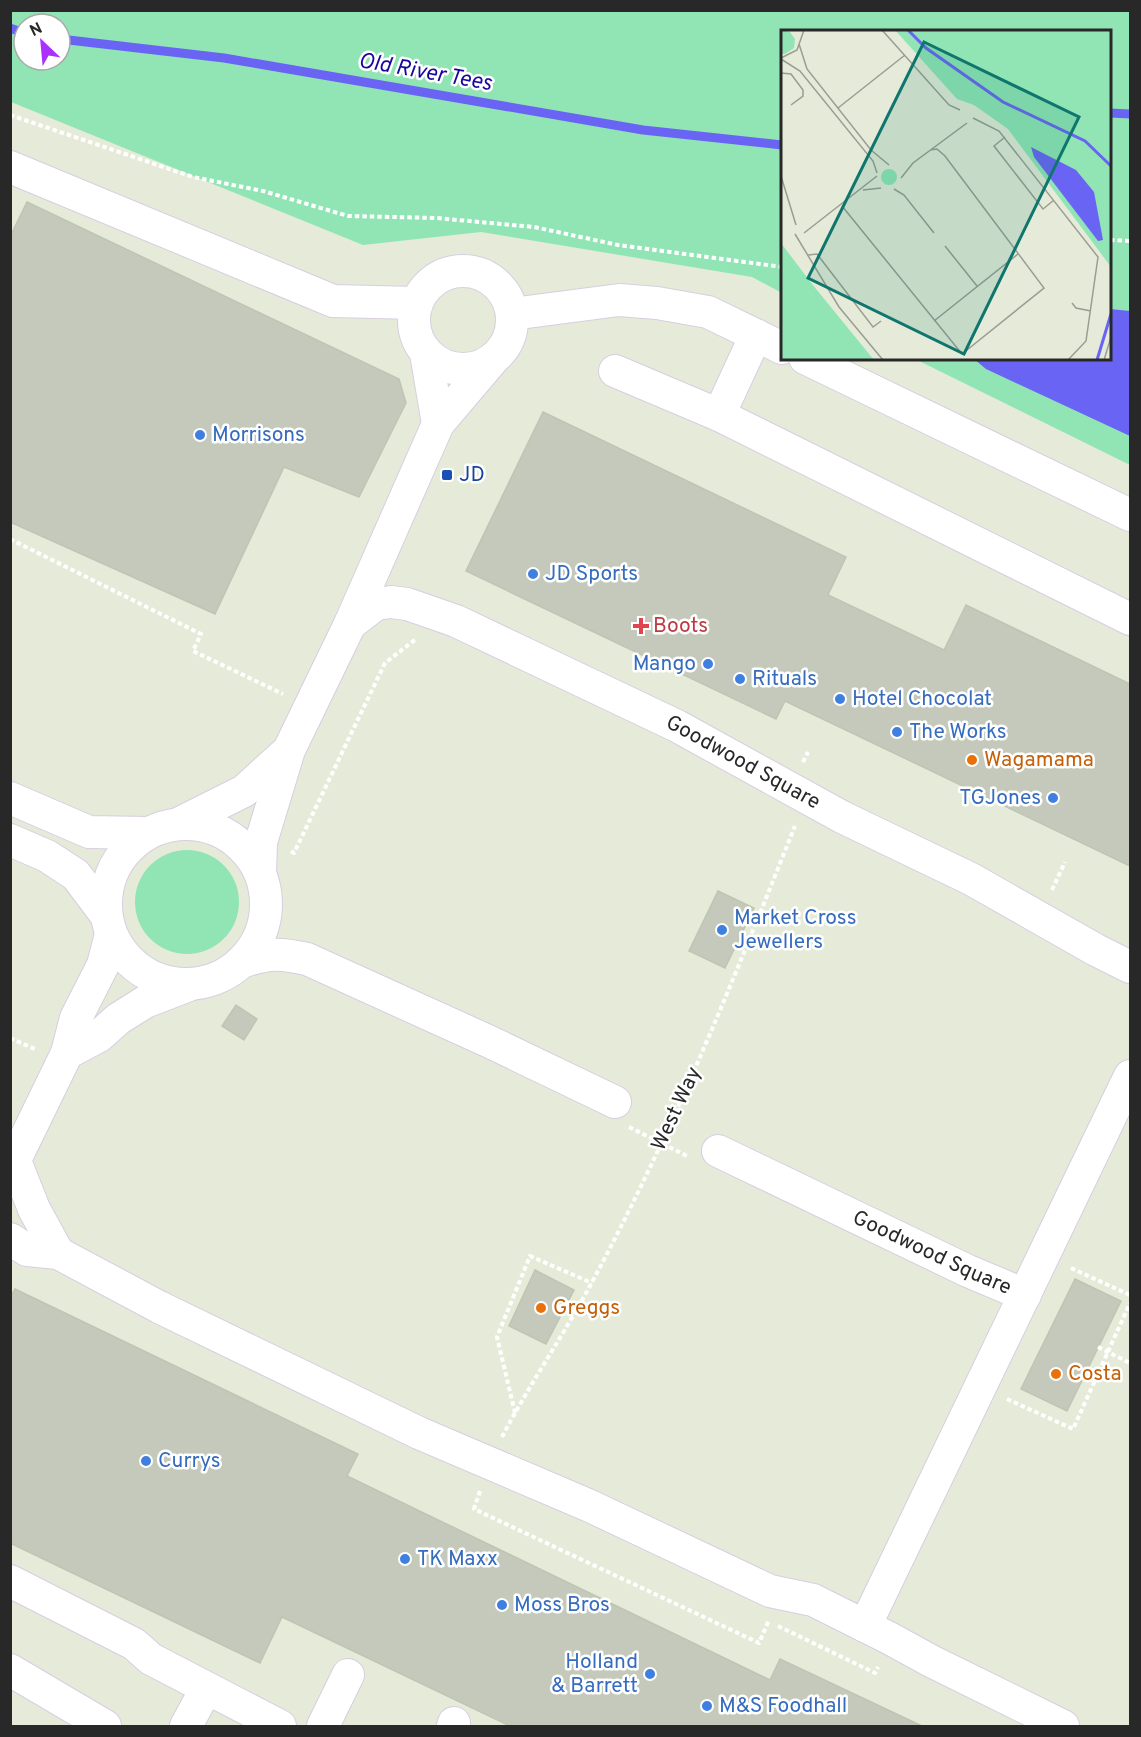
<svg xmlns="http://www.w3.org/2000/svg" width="1141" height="1737" viewBox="0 0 1141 1737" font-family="Overpass,sans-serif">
	<rect width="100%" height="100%" fill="#e5ebd8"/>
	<path fill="#91e5b5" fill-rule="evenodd" d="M10,11H1130V465L915,359L1110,358V32H782V293L752,277L481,232L363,245L11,102ZM24,24H60V60H24Z
		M135 902a52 52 0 1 1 104 0a52 52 0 1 1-104 0Z"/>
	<path fill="#6964f4" d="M1110,309L1130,311V436L986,369L974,359L1110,358Z"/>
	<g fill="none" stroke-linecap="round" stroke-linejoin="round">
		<path stroke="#6964f4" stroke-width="9" d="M10,28L24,33
			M60,39L224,58L643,130L782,145
			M1110,113L1130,114"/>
	</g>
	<path fill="#c4c9bb" stroke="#bec6b2" stroke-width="1.5" d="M27,202L399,379L406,403L359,497L284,467L215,614L10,522V237Z
		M543,412L846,557L828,595L944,650L966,605L1130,684V866L785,701L776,719L466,571Z
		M718,891L754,908L725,968L689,951Z
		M236,1005L257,1019L244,1040L222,1026Z
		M535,1270L574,1290L546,1344L509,1326Z
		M1075,1279L1121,1301L1067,1411L1021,1389Z
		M15,1289L358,1454L347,1476L770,1680L780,1659L922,1726H510L282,1617L260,1663L10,1543V1298Z"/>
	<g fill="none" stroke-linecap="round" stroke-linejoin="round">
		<g stroke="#d9cde2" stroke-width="34">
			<g id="minor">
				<path d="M10,167L333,301L416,303"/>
				<circle cx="463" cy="320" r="49"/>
				<path d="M512,314L619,300L657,303L708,312L782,348"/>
				<path d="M756,335L719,415L1130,619"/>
				<path d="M426,353L438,424"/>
				<path d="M805,358L1130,515"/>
				<path d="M615,371L719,415"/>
				<path id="s1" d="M350,624L376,604L391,602L407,604L456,621L677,726L842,817L971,879L1096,950L1130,967"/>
				<path d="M10,798L89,832L148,833"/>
				<path d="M178,824L244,791L288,751"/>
				<circle cx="186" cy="904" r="80"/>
				<path d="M10,840L47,856L76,875L106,915"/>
				<path d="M260,872L261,842L289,750L350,624L438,424L494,358"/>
				<path d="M241,962C270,953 278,953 307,959L490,1042L615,1102"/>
				<path d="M67,1053L99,1036L118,1019L145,1002L189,985"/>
				<path id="s2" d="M718,1151L968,1271L1025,1295"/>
				<path d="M15,1161L34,1209L58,1253"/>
				<path d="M10,1170L67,1053L76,1018L103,965L111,934"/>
				<path d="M10,1239L27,1250L58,1253L159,1307L419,1433L590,1506L770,1591L813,1600L889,1638L931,1661L1063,1726"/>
				<path d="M10,1581L134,1644L151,1659L280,1726"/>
				<path d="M865,1626L1130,1076"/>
				<path d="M10,1670L105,1726"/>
				<path d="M186,1726L206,1689"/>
				<path d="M323,1726L348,1675"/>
				<path d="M453,1726L454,1723"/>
			</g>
		</g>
		<path stroke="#fff" stroke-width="4" stroke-dasharray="4.5 3" stroke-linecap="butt" d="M10,115L193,177L263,191L348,216L436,218L534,227L618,245L782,267
			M1110,240L1130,241
			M10,539L201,634L193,651L283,694
			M803,762L808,752
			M291,851L294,853L385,663L416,639
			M1052,890L1065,862
			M10,1038L37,1050
			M629,1127L689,1157
			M1071,1268L1130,1295
			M1098,1347L1130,1363
			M1007,1399L1073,1429L1130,1303
			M515,1413L497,1337L530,1256L592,1283
			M502,1437C529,1385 563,1336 591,1284C671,1136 733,981 795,826
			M480,1491L474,1509L759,1643L769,1620
			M778,1626L875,1673L878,1667"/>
		<use href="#minor" stroke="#fff" stroke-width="32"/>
	</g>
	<g fill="#3f7fe0" stroke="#fff" stroke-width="2">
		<circle cx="200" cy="435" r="6"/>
		<circle cx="533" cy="574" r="6"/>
		<circle cx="708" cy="664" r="6"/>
		<circle cx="740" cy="679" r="6"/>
		<circle cx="840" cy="699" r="6"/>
		<circle cx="897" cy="732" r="6"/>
		<circle cx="1053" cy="798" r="6"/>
		<circle cx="722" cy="930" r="6"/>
		<circle cx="146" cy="1461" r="6"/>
		<circle cx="405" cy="1559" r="6"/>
		<circle cx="502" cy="1605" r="6"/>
		<circle cx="650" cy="1674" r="6"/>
		<circle cx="707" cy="1706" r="6"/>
	</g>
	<rect fill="#1a4fb4" stroke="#fff" stroke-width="2" x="441" y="469" width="12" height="12" rx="3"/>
	<path fill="#e0444e" stroke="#fff" stroke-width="2" d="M638 617h6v6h6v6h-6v6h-6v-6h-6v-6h6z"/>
	<g fill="#e8710a" stroke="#fff" stroke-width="2">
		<circle cx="972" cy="760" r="6"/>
		<circle cx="541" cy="1308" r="6"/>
		<circle cx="1056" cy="1374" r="6"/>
	</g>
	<g text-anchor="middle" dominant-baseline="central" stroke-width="5" stroke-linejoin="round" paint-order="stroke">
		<g font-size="21" fill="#366cbe" stroke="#fff" text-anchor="start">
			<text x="212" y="435">Morrisons</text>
			<text x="545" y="574">JD Sports</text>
			<text x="696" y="664" text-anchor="end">Mango</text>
			<text x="752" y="679">Rituals</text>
			<text x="852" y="699">Hotel Chocolat</text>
			<text x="909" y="732">The Works</text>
			<text x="1041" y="798" text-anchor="end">TGJones</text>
			<text x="734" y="918">Market Cross<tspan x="734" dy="24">Jewellers</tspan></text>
			<text x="158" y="1461">Currys</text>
			<text x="417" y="1559">TK Maxx</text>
			<text x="514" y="1605">Moss Bros</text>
			<text x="638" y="1662" text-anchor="end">Holland<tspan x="638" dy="24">&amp; Barrett</tspan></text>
			<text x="719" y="1706">M&amp;S Foodhall</text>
		</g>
		<g font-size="21" fill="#164399" stroke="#fff" text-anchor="start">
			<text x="459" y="475">JD</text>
		</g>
		<g font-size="21" fill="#be3a42" stroke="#fff" text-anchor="start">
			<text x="653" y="626">Boots</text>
		</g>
		<g font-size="21" fill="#c56008" stroke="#fff" text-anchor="start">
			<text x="984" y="760">Wagamama</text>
			<text x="553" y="1308">Greggs</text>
			<text x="1068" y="1374">Costa</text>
		</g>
		<g font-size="21" fill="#282828" stroke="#fff">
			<text stroke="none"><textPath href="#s1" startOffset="436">Goodwood Square</textPath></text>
			<text transform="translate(677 1109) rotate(-65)">West Way</text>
			<text stroke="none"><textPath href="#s2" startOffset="237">Goodwood Square</textPath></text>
		</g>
		<g font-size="22" font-style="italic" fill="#17079d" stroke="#fff">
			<text transform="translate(425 73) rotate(10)">Old River Tees</text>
		</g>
	</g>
	<g transform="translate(781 30)">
		<rect width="330" height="330" fill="#e5ebd8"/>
		<path d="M0,0L9,2L14,9L13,18L4,24H0ZM114,0H330V237L227,99L193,75L176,69ZM100 147a8 8 0 1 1 16 0a8 8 0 1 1-16 0ZM0,213L31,254L93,330H0Z" fill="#91e5b5"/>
		<path d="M250,117L295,140L313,162L322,210L317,211L253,127Z" fill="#6964f4"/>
		<path fill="none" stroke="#6964f4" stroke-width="3" d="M127,0L145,18L222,72L304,111L330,136M316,330L330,284"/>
		<path fill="none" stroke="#999d92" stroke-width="1.5" d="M101,0L168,75L179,80M18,14L26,39L90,120L108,135M0,28L16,20L23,0M0,29L19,41L92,131L96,143M0,43L10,44L22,60V66L10,75M57,78L124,25M192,88L218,101L317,227L305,311L287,330M224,107L213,116L262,179L273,170M0,146L15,195M120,148L132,133L186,93M113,159L123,165L153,203M82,160L100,158M61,176L181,324L263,258L164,126L156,119L149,120M23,203L96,146M14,204L58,277L102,330M164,216L196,256M27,225L36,224L92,297L100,291M291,273L295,278L310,281M153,291L237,224M323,330L330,307"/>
		<path fill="#0f766e" fill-opacity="0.15" stroke="#0f766e" stroke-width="3" d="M143,12L298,87L183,324L27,248Z"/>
		<rect width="330" height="330" fill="none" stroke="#282828" stroke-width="3"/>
	</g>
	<rect width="1141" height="1737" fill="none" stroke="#282828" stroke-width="24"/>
	<g transform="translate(42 42) rotate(334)"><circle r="28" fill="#ffffff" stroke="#a9a9a9" stroke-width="1.5"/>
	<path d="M0-4.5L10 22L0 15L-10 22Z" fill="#a831ff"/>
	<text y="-9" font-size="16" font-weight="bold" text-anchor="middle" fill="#282828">N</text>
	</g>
</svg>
